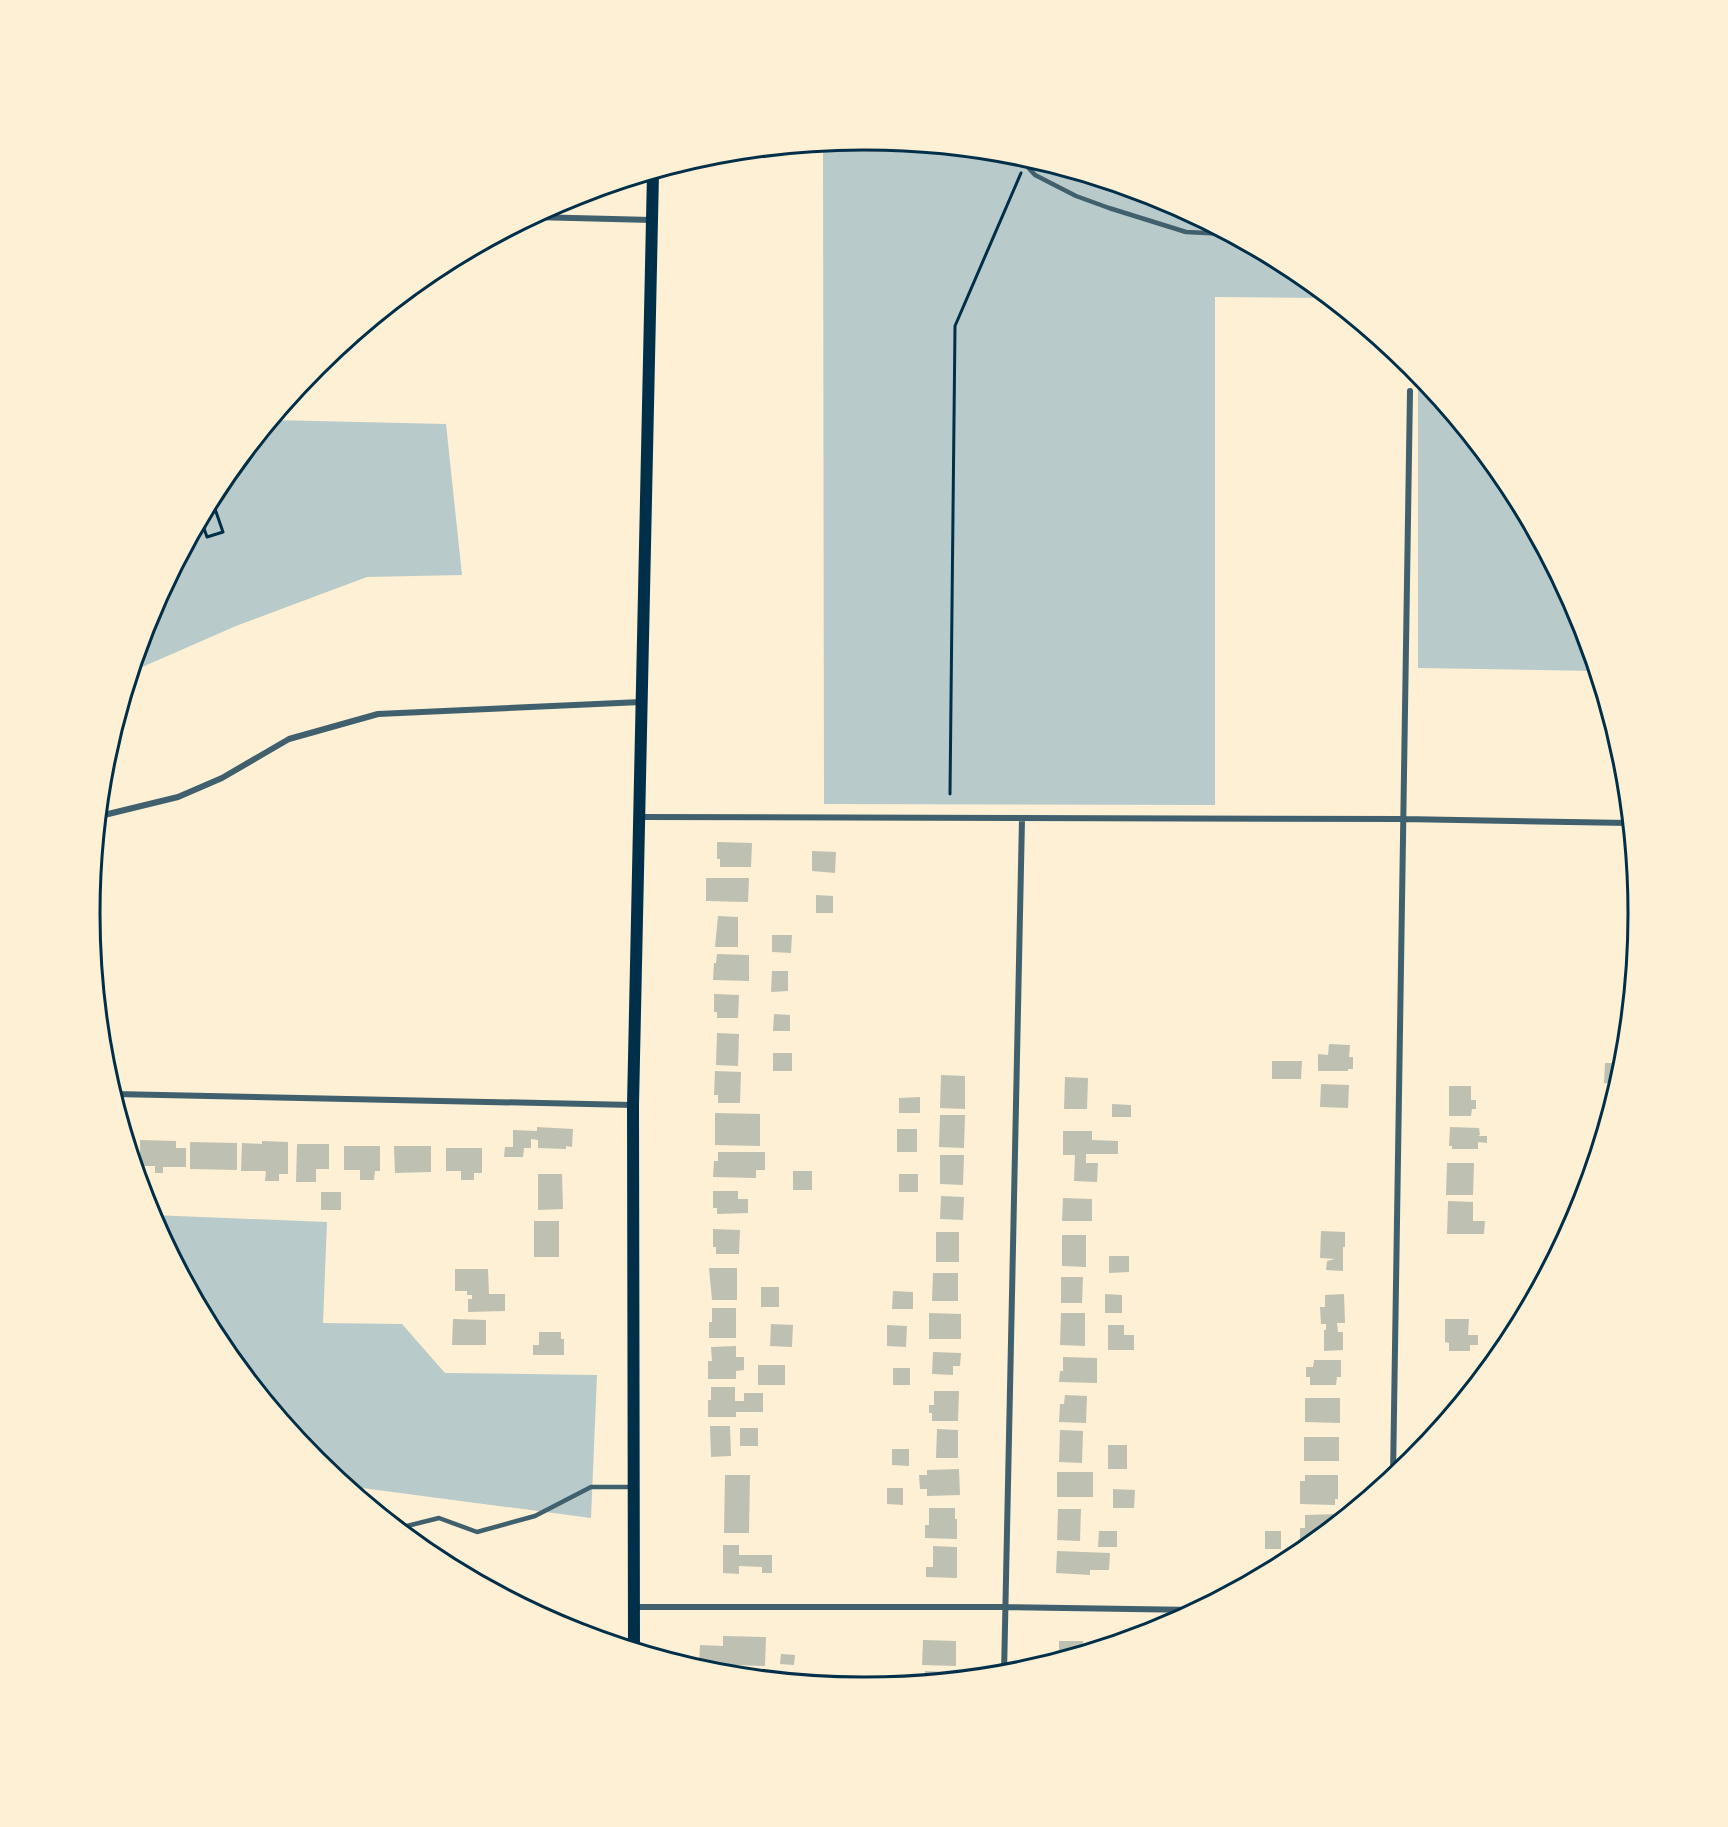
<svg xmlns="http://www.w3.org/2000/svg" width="1728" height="1827" viewBox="0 0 1728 1827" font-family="Georgia,serif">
	<rect width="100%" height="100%" fill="#fdf0d5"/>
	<path fill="#b9caca" d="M864,140L1015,154L1161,199L1294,270L1328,298L1215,297V805L824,804L823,144Z
		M1418,375L1508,484L1579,618L1595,671L1418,668Z
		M272,420L446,424L462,575L367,577L236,626L133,671L149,617L221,483Z
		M152,1215L327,1222L323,1323L402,1324L445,1373L597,1375L591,1518L347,1486L316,1461L220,1343Z"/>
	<path fill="#bec0b2" d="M717,842L752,843L751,867H720V859H717Z
		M812,851L836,852L835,873L812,871Z
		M706,878H749L748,902L706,901Z
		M816,895L833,896V913H816Z
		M718,916L738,917V947H715Z
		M772,935H792L791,953L772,952Z
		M717,954L749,955V981L713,980L714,963H716Z
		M772,971H788V991L771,992Z
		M714,994L739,995L738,1018H717V1012H714Z
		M774,1014L790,1015V1031H773Z
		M717,1033L739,1034L738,1066L716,1065Z
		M1329,1044L1350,1045L1349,1057H1353V1069H1348V1071H1318V1054L1328,1055Z
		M773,1053H792V1071H773Z
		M1272,1061H1302L1301,1079H1272Z
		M1605,1063H1623L1617,1084L1604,1083Z
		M715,1071L741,1072L740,1103H718V1095H714Z
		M941,1075L965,1076V1109L940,1108Z
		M1065,1077L1088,1078L1087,1109H1064Z
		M1321,1084L1349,1085L1348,1108L1320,1107Z
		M1449,1086H1471V1100H1476V1109H1472L1471,1116H1449Z
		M920,1097V1113H899V1098Z
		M1112,1104L1131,1105V1117H1112Z
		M715,1113L760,1114V1146L715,1145Z
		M940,1115H965L964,1148L939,1147Z
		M537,1127L573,1129L572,1147L566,1146V1149L538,1148V1140L531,1139V1148H524L523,1157H504L505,1147H513V1130L537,1131Z
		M1450,1127L1479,1128L1480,1135L1477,1136H1487V1143L1478,1142V1149H1452V1146H1449Z
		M897,1129H917V1152H897Z
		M1063,1131H1092V1140L1118,1141V1154H1086V1163H1098L1097,1182L1074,1181L1075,1155H1063Z
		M140,1140L176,1141V1148H186V1167H163V1173H155V1166H140Z
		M262,1141L288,1142V1174H279V1181H265L266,1171H241L242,1143L262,1144Z
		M190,1142L237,1143V1170L190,1169Z
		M297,1144H329V1169H316V1182H296Z
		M344,1146H380V1171H375L374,1180H360V1170H344Z
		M394,1146H431V1172L395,1173Z
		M130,1148H137V1168H136Z
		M446,1148H482V1173H474V1180H461V1171H446Z
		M718,1152H765V1170H756V1178L713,1177L714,1161H718Z
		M940,1155H964L963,1185L940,1184Z
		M1447,1163H1474L1473,1195H1446Z
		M793,1171H812V1190H793Z
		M538,1174H562L563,1209L538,1210Z
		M899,1174H918V1192H899Z
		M713,1191H738V1199H748V1213L717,1214V1208H713Z
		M321,1192H341V1210H321Z
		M941,1196L964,1197L963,1220L940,1219Z
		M1063,1198L1092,1199V1221H1062Z
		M1448,1201L1473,1202V1221H1485L1484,1234H1447Z
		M534,1221H559V1257H534Z
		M713,1229L740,1230L739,1254H716V1247H713Z
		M1321,1231L1345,1232V1247H1343V1271L1326,1270L1327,1261L1335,1259L1320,1258Z
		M936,1232H959V1262H936Z
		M1062,1235H1086V1267L1062,1266Z
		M1109,1256H1129V1272L1109,1273Z
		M709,1268H737V1300H712Z
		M455,1269H488L489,1294H505V1311L468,1312V1299H472V1295H467V1291H455Z
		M933,1273H958V1301H932Z
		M1061,1277H1083L1082,1303H1061Z
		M761,1287H779V1307H761Z
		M893,1291L913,1292V1309H892Z
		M1105,1294L1122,1295V1313H1105Z
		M1344,1294L1345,1323H1337L1338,1332H1343V1350L1324,1351V1330H1326V1324H1321L1320,1307H1325V1295Z
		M712,1308H736V1338H709V1322H712Z
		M929,1313L961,1314V1339H929Z
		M1061,1313H1085V1346L1060,1345Z
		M453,1319L486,1320V1345H452Z
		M1445,1319H1469L1468,1335H1478V1345H1470V1351H1449V1343L1445,1342Z
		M771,1324L793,1325L792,1347L770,1346Z
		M887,1325L907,1326L906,1347L887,1346Z
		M1108,1325H1124V1335H1134V1350H1108Z
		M539,1332H561V1339H564V1355H533V1345H539Z
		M736,1346V1357H744V1370L736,1371V1379H708V1361H712L711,1347Z
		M933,1352L961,1353L960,1366H953V1375L932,1374Z
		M1063,1357L1097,1358V1383L1059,1382L1060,1371H1063Z
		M1314,1360H1341V1377H1337L1336,1385H1310V1377H1306V1367H1313Z
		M758,1365H785V1385H758Z
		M893,1368H910V1385H893Z
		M711,1387H735V1401H744V1393H763V1412H736V1417H708V1400H711Z
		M934,1391H959L958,1421H932V1413H929V1405H934Z
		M1065,1395L1087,1396L1086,1423L1059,1422L1060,1404H1064Z
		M1305,1398H1340V1423L1305,1422Z
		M710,1426H730L731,1456L711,1457Z
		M740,1428H758V1446H740Z
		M937,1429L958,1430V1458H936Z
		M1060,1430L1083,1431L1082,1463L1059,1462Z
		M1304,1437H1339V1461H1304Z
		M1108,1445H1127V1469H1108Z
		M892,1449H909V1466L892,1465Z
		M959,1469L960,1495L927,1496V1489H920L919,1475H927V1470Z
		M1057,1472H1093V1497H1057Z
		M725,1475H750L749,1533H724Z
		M1305,1475H1338V1499H1335V1505L1300,1504V1481H1305Z
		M887,1488H903V1505L887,1504Z
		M1113,1489L1135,1490L1134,1508H1113Z
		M929,1508H955V1519H957V1539L925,1538V1525H929Z
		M1058,1509H1081L1080,1541L1057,1540Z
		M1338,1514V1521L1310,1544L1300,1542V1528H1305V1515Z
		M1099,1531H1117V1547H1098Z
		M1265,1531H1281V1549H1265Z
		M723,1545H739V1555H772V1573H762V1567L739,1566V1574L723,1573Z
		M933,1546L957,1547V1578L926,1577V1567H933Z
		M1057,1551L1110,1553L1109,1570H1090V1575L1056,1573Z
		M1275,1555L1296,1556L1275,1567Z
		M723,1636L766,1637L765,1666L699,1664L700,1645L723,1646Z
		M923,1640L956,1641V1666L922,1665Z
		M1059,1641H1083V1652L1059,1659Z
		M781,1654L795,1655L794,1665L780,1664Z
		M706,1670L727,1671V1674L713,1673Z
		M925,1671L955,1672V1679L925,1682Z"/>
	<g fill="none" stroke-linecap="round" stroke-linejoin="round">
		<path stroke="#003049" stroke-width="3" d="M201,520L207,537L223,532L214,506L207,508
			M950,794L955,326L1021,173"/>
		<path stroke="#3f606c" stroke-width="4.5" d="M999,153L1025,164L1035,175L1076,196L1109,208L1186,232L1226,234
			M399,1528L439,1518L477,1532L535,1516L591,1487H632"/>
		<path stroke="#3f606c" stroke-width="6" d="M533,217L652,220
			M100,816L178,797L222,778L289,739L378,714L641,702
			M640,817L1403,819L1629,823
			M114,1094L633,1105
			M1393,1476L1410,391
			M634,1607H1005L1196,1610
			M1004,1674L1022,819"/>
		<path stroke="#003049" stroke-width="12" d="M634,1649L633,1105L653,173"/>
	</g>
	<path d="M0 0H1728V1827H0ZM863 150H865A763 763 0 0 1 1628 913V914A763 763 0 0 1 865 1677H863A763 763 0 0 1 100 914V913A763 763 0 0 1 863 150Z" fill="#fdf0d5" fill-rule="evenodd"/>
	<path fill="none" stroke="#003049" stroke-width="3" d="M863 150H865A763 763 0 0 1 1628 913V914A763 763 0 0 1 865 1677H863A763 763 0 0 1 100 914V913A763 763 0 0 1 863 150Z"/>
</svg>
